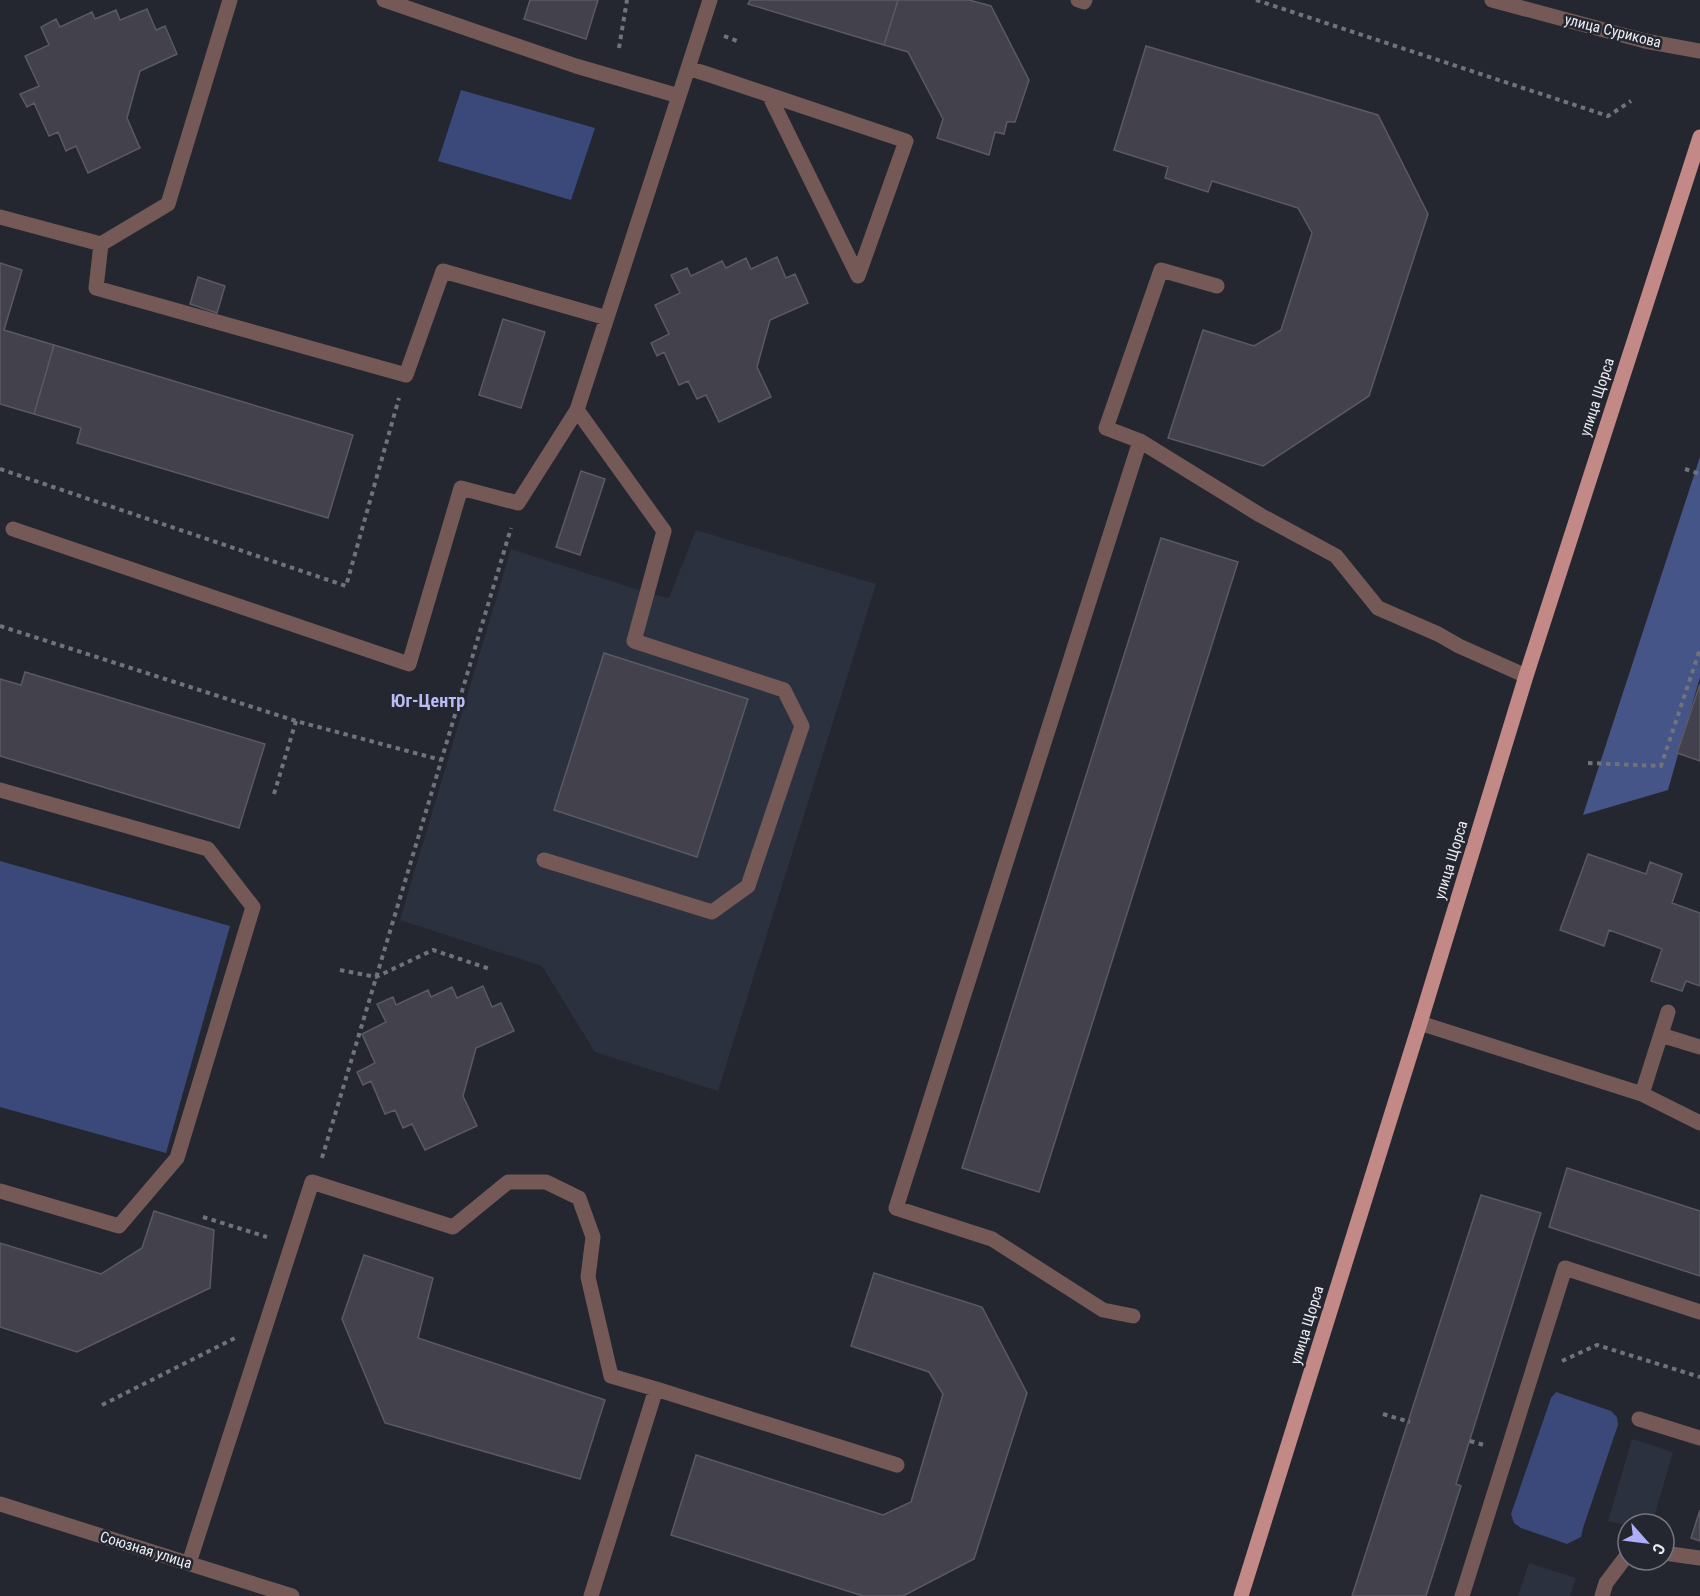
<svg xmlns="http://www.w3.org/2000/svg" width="1700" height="1596" viewBox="0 0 1700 1596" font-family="'Roboto Condensed',sans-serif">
	<rect width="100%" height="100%" fill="#242730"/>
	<path fill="#2c313f" d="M696,530L876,584L718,1091L595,1052L542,966L400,920L511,549L648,593L669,598Z
		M1632,1439L1673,1452L1652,1524H1628V1526L1608,1521Z
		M1529,1563L1576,1578L1570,1596H1518Z"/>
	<path fill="#3b497a" d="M461,90L595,128L571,200L438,161Z
		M0,861L230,926L166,1153L0,1107Z
		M1556,1392L1611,1411L1617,1417L1618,1425L1583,1528L1581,1537L1567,1544L1521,1528L1514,1523L1511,1514L1551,1398Z"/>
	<path fill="#465587" d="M1700,457V677L1668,790L1583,815Z"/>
	<path fill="#43424c" stroke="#5a5964" stroke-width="1.5" d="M530,0H598L586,39L524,19Z
		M750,0H898L884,45L748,4Z
		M898,0H969L991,6L1029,80L1015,122H1007L1004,134L995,132L989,155L937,138L943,119L908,52L884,45Z
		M147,9L156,30L165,26L177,54L140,71L127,118L140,148L88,173L76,146L66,151L58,132L49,136L34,103L27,107L20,94L39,86L25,56L49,45L41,27L56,19L60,27L92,12L95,19L116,10L120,20Z
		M1146,46L1378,115L1428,214L1369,396L1263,466L1168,438L1203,330L1254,346L1281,330L1312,233L1298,208L1212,181L1208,192L1165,178L1168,167L1114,150Z
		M777,257L786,278L795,274L808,303L770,320L757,367L771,397L719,422L706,395L697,399L688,381L679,385L664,352L657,356L651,343L669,334L655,305L680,293L671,275L687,268L691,276L722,261L726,268L746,258L751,269Z
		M0,263L22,270L4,330L54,345L34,414L0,404Z
		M198,277L225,286L217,313L190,304Z
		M503,319L545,332L521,408L479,395Z
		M54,345L353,435L328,518L77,443L81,428L34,414Z
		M581,471L605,479L580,555L556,547Z
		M1161,538L1238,562L1039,1192L962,1168Z
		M604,653L748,699L697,857L554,810Z
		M25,672L265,744L239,828L0,756V679L21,685Z
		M1700,684V761L1677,753Z
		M1588,854L1646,874L1650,862L1682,874L1672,903L1700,913V986L1686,981L1682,991L1651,981L1662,949L1609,930L1604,946L1560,930Z
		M483,986L492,1007L501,1003L514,1031L476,1048L463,1096L477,1126L425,1150L412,1124L403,1128L395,1110L385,1114L371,1081L363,1085L357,1072L375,1063L362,1034L386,1022L377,1004L393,997L396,1005L428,990L431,997L452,987L457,998Z
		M1567,1168L1700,1211V1276L1549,1227Z
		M1481,1195L1541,1213L1456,1484L1461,1486L1426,1596H1352Z
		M154,1211L214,1230L210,1288L77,1352L0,1327V1243L101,1274L142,1248Z
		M364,1255L433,1278L418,1338L605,1400L580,1479L385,1423L342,1319Z
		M874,1273L982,1307L1027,1393L974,1559L903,1596H863L671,1535L696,1455L883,1515L911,1502L943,1394L929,1372L851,1346Z
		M1700,1510V1541L1691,1538Z"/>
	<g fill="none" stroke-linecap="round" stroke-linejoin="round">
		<path stroke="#70737b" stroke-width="4" stroke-dasharray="4.5 4.5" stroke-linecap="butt" d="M1256,0L1608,116L1631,101
			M724,36L737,41
			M619,48L627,0
			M0,469L346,586L399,398
			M1685,469L1700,474
			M0,626L296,721L441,760
			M1588,763L1661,766L1700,649
			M274,794L296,721
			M340,970L376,977L433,950L490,969
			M322,1158L511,528
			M203,1217L267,1237
			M1562,1361L1597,1345L1700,1377
			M102,1405L235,1338
			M1383,1414L1410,1422
			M1470,1441L1484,1445"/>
		<path stroke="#755957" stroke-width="15" d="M384,0L576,66L679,96L710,0
			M1078,0L1084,2L1085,0
			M1492,0L1645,41L1700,51
			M688,68L707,74L906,141L858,276L769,95
			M0,217L101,244L96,288L406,375L443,271L607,318
			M101,244L168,204L230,0
			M1140,441L1106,428L1161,270L1217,286
			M13,529L409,664L461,488L518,503L577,410L679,96
			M0,790L208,849L253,907L177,1158L119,1226L0,1191
			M544,860L712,912L748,886L802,726L784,690L634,641L664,531L577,410
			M1420,1023L1642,1094L1668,1012
			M1661,1035L1700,1047
			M1642,1094L1700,1123
			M1133,1316L1103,1310L992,1239L896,1208L1140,441L1260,515L1336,556L1378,608L1438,634L1459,646L1526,676
			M1639,1419L1700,1438
			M0,1504L292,1596
			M1664,1553L1700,1558
			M189,1563L312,1182L453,1227L508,1182H546L579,1198L593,1237L588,1277L611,1376L656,1389
			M591,1596L656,1389L897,1465
			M1462,1596L1565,1268L1700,1312
			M1602,1596L1606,1583L1628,1554"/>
		<path stroke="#c28986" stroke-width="15" d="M1241,1596L1420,1023L1526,676L1700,137"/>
	</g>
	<g text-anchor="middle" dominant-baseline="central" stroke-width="5" stroke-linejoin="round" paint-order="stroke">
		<g font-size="15" fill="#ebedf3" stroke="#242730">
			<text transform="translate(1613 31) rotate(14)">улица Сурикова</text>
			<text transform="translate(1597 397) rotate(-72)">улица Щорса</text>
			<text transform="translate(1451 860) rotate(-73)">улица Щорса</text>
			<text transform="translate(1307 1325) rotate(-73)">улица Щорса</text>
			<text transform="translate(146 1550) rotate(17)">Союзная улица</text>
		</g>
		<g font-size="18" font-weight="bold" fill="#bbbcf5" stroke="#242730">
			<text x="428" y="700">Юг-Центр</text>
		</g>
	</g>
	<g transform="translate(1646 1542) rotate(118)"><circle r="28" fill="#242730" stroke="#74767e" stroke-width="1.5"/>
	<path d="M0-4.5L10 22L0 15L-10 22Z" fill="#aeaefa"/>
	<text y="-9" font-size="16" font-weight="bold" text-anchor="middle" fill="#ebedf3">С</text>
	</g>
</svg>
